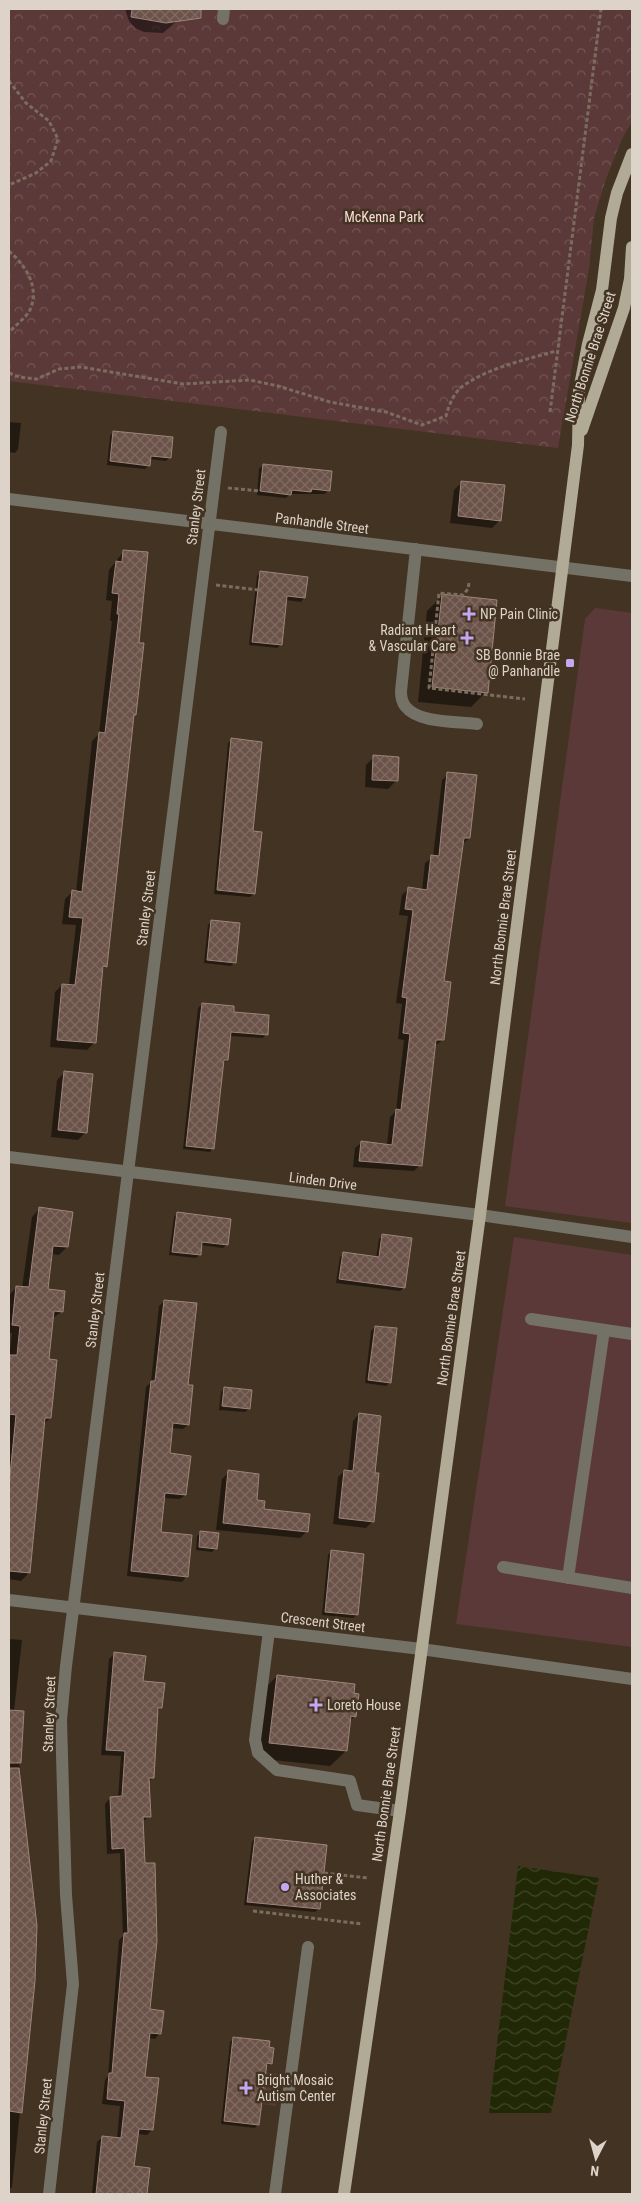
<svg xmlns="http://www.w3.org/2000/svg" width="641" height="2203" viewBox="0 0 641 2203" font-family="'Roboto Condensed',sans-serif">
	<defs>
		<pattern id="park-crowns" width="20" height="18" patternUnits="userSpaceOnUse" patternTransform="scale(1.25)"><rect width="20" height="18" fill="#5c3939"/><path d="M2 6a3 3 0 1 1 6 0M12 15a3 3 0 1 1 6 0" fill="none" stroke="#735554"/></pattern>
		<pattern id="water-waves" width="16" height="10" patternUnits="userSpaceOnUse" patternTransform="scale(1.25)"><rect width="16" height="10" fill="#212806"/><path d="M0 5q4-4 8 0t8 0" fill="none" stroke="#414629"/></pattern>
		<pattern id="building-cross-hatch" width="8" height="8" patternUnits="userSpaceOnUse" patternTransform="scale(1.25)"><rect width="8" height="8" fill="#6b5349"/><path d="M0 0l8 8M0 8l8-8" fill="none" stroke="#806b62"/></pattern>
	</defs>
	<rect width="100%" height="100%" fill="#423322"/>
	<path fill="#5c3939" d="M595,608L632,613V1223L505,1206L585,619Z
		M514,1237L632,1255V1647L456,1624Z"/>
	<path fill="url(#park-crowns)" d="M9,9H632V122L622,139L606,179L594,218L589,269L558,448L9,381Z
		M266,2072L280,2074L276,2106L262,2104Z"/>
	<path fill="url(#water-waves)" d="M518,1866L599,1878L551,2113H489Z"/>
	<path fill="#0007" d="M125,9H191L163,33L144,32L135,28L129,21Z
		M9,422L21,423L18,449L15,453L9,452Z
		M113,432L170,457L166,461L149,459V465L145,469L107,465L110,436Z
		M263,465L328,490L325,494H290L286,498L257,495L259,469Z
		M462,482L500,520L492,528L450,523L454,490Z
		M124,551L138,644L135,714L132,717L106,966L101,971L94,1043L87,1050L50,1047L55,992L62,985H69L76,925L62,924L65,899L72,892H76L92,741L99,734L112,621H110L112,601L106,600L109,570Z
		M261,572L304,598L301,602L286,600L281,645L277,648L249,645L257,576Z
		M442,596L486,692L471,707L418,702L427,611Z
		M232,740L251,832L254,894L250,897L214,894L228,743Z
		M374,757L396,781L388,789L365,787L366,765Z
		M448,774L469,838L463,844L443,982V1040L434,1046L420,1165L414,1171L353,1167L355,1148L362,1142L387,1145L390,1117L396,1111L404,1040L398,1039L402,1004L396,1003L408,916L399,915L402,895L408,889L422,890L425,863L433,857L442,780Z
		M212,921L235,962L231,966L204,963L208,925Z
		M202,1004L232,1013L266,1034L263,1038L230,1036L227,1060L224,1063L213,1148L210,1152L183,1149L198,1008Z
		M65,1072L86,1132L78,1140L51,1137L57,1080Z
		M39,1209L67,1247L59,1255L51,1254L46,1290L62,1311L52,1319L47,1360L50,1418L44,1424L29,1573L21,1581L9,1579V1358L12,1333H9V1295L17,1287L22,1288L32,1217Z
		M177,1214L227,1244L223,1248L201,1245L200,1254L196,1258L169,1255L174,1217Z
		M383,1235L404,1288L400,1291L336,1283L340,1257L344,1254L376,1258L379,1239Z
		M164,1301L187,1386L188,1425L183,1429L171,1428L168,1455L185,1495L180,1499L163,1498L160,1533L186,1577L182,1582L127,1576L146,1387L151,1382L159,1306Z
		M375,1327L390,1382L386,1386L365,1383L371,1331Z
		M225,1388L249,1409L245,1412L219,1410L221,1392Z
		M359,1414L374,1474L373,1521L366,1528L333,1524L338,1477L344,1471H348L353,1421Z
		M229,1472L263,1510L307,1531L300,1538L216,1530L222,1479Z
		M201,1532L216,1548L212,1552L196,1550L197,1536Z
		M331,1552L357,1615L353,1618L322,1615L328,1555Z
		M9,1639L22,1640L14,1711L22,1712L19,1777L34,1980L12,2187L9,2190Z
		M114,1654L142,1682L161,1708L157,1712L153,1777L148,1783L150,1816L142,1822L149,2010L160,2033L155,2039L148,2038L144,2078L152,2130L147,2135L137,2134L133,2167L149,2169L146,2194H92L97,2142L103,2137L117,2139L120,2106L102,2104L105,2080L108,2076L119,1940L123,1936L120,1853L107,1854L105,1804L110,1798H118L121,1756L101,1755L109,1659Z
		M277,1676L353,1694L355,1716L349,1722L346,1751L330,1766L254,1758L262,1691Z
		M255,1838L318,1909L315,1912L244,1905L252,1842Z
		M234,2038L271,2063L265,2067L258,2124L255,2128L221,2124L230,2042Z"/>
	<path fill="url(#building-cross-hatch)" stroke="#9e8479" d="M132,9H201V18L166,23L131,17Z
		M113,431L173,437L171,458L151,456L150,466L110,461Z
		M263,464L332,471L330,491L312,489L311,492L292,490L291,495L260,491Z
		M461,481L505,485L501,521L458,516Z
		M123,550L148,552L139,643H144L136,715H134L107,967L103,966L96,1043L57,1040L62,984L75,985L83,918L69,917L72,890L82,892L99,732L105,733L119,614H117L119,594L112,593L116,561L122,562Z
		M260,571L308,577L305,598L287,596L282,645L252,642Z
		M442,594L497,600L488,693L432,687Z
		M231,738L262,742L253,831L262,832L255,894L217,890Z
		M373,755L399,757L398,781L372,780Z
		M447,772L477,775L470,838H464L444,981L451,982L444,1040H436L422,1166L359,1161L361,1141L392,1145L396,1109L401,1110L410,1034L403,1033L407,998L402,997L413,910L405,909L408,887L427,890L431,855L439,856Z
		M211,920L240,923L236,963L207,960Z
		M202,1003L234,1006V1012L269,1015L268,1035L231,1032L228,1060H224L214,1149L186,1146Z
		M64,1071L93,1074L87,1133L58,1130Z
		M39,1207L73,1212L68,1247L53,1246L48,1289L65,1291L63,1312L54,1311L49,1359L57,1360L51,1418H45L30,1573L9,1571V1485L16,1415L9,1414V1371L10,1355H17L20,1326L12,1325L16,1286L29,1287Z
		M177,1212L231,1219L228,1245L202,1242L201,1255L172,1252Z
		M382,1234L412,1238L405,1288L339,1279L343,1252L379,1257Z
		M164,1300L197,1303L188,1385H193L189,1425L173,1423L170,1453L191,1456L186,1495L165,1493L161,1532L192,1535L188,1577L131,1571L151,1381H155Z
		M375,1326L397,1328L391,1383L368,1380Z
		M224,1387L252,1390L250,1409L222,1406Z
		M359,1413L381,1416L375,1473H379L374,1522L339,1518L344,1470L353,1471Z
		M228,1470L259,1474L257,1500L265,1501L264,1509L310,1514L308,1532L223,1523Z
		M200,1531L219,1533L217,1549L199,1547Z
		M331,1550L364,1554L358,1615L325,1612Z
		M114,1652L146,1656L143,1681L165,1683L162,1708H158L154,1778H149L151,1817H143L145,1863H155L157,1941L150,2009L164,2011L161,2034L150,2033L145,2077L159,2078L153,2130L139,2129L134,2166L150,2168L147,2194H96L102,2136L121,2138L125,2101L107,2099L109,2073H112L124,1933H128L125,1848L112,1849L110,1797L122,1796L125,1751L106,1750Z
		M277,1675L355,1684L354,1693L359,1694L356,1717L351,1716L347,1751L269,1743Z
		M9,1710L24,1711L21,1763H9Z
		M9,1768H19L37,1926L35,1981L22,2113L9,2111Z
		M255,1837L327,1845L320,1909L247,1902Z
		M233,2037L270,2041L269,2047L274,2048L272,2064L267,2063L259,2125L224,2121Z"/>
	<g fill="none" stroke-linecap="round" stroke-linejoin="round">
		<path stroke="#7a6d5e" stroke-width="3" stroke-dasharray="4 2.5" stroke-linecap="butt" d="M9,81L26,103L49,121L58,139L51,161L36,173L9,185
			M9,251C26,266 40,287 30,310C26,318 14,326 9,333
			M9,373L19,377L37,379L59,369L81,367L183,384L250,380L278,386L330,402L386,412L422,425L446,416C449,405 454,392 463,386C490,367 525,360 556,351
			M550,412L601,9
			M228,488L260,491
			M469,583L468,589L463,595L439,593L429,688L525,699
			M216,585L258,590
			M324,1873L368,1878
			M253,1911L362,1924"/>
		<path stroke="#747167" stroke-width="12" d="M223,19L224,9
			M9,499L632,576
			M416,549L401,691C401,696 402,702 405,706C419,724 456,721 477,724
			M9,1157L480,1215L632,1237
			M531,1319L632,1334
			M503,1567L632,1588
			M568,1578L604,1330
			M9,1600L421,1649L632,1679
			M269,1631L255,1740L258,1753L277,1770L350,1781L357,1805L400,1811
			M49,2194L73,1984L66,1895L61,1720L66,1666L221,432
			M275,2194L308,1947"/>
		<path stroke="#b1ab96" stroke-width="12" d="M582,430L624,308L630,279L632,247
			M344,2194L400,1811L480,1215L578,445L579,391L588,344L602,290L611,218L617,193L632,154"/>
	</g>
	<g fill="#c5a6f0" stroke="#423322" stroke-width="2">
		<path d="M466.5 606.5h5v5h5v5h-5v5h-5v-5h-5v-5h5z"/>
		<path d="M464.5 630.5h5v5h5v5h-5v5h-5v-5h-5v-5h5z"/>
		<rect x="565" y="658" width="10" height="10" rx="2.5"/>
		<path d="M313.5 1697.5h5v5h5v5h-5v5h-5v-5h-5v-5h5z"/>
		<circle cx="285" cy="1887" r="5"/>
		<path d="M243.5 2080.5h5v5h5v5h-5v5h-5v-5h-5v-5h5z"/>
	</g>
	<g text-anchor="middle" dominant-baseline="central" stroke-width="5" stroke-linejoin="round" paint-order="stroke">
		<g font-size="14" fill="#fcd9d9" stroke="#423322">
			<text x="384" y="217">McKenna Park</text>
		</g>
		<g font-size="14" fill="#ddd3c8" stroke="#423322">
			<text transform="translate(590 357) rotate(-72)">North Bonnie Brae Street</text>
			<text transform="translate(196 507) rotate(-83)">Stanley Street</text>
			<text transform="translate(322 523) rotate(7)">Panhandle Street</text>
			<text transform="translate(146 908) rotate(-83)">Stanley Street</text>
			<text transform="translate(503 917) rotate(-83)">North Bonnie Brae Street</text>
			<text transform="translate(323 1181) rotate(7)">Linden Drive</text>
			<text transform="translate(95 1310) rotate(-83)">Stanley Street</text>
			<text transform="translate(451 1318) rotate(-82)">North Bonnie Brae Street</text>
			<text transform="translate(323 1622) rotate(7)">Crescent Street</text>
			<text transform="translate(49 1714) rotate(-88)">Stanley Street</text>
			<text transform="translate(386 1794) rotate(-82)">North Bonnie Brae Street</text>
			<text transform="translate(43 2116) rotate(-84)">Stanley Street</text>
		</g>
		<g font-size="14" fill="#ddd3c8" stroke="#423322" text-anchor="start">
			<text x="480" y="614">NP Pain Clinic</text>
			<text x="456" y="630" text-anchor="end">Radiant Heart<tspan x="456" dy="16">&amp; Vascular Care</tspan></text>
			<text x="560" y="655" text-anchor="end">SB Bonnie Brae<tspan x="560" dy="16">@ Panhandle</tspan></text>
			<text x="327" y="1705">Loreto House</text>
			<text x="295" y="1879">Huther &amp;<tspan x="295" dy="16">Associates</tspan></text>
			<text x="257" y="2080">Bright Mosaic<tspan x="257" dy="16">Autism Center</tspan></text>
		</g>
	</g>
	<rect width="641" height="2203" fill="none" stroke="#ddd3c8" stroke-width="20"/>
	<g transform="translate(596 2158) rotate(186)" stroke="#423322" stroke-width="4" paint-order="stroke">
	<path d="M0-4L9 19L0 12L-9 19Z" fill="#ddd3c8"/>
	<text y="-8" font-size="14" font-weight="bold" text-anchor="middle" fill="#ddd3c8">N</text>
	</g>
</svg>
